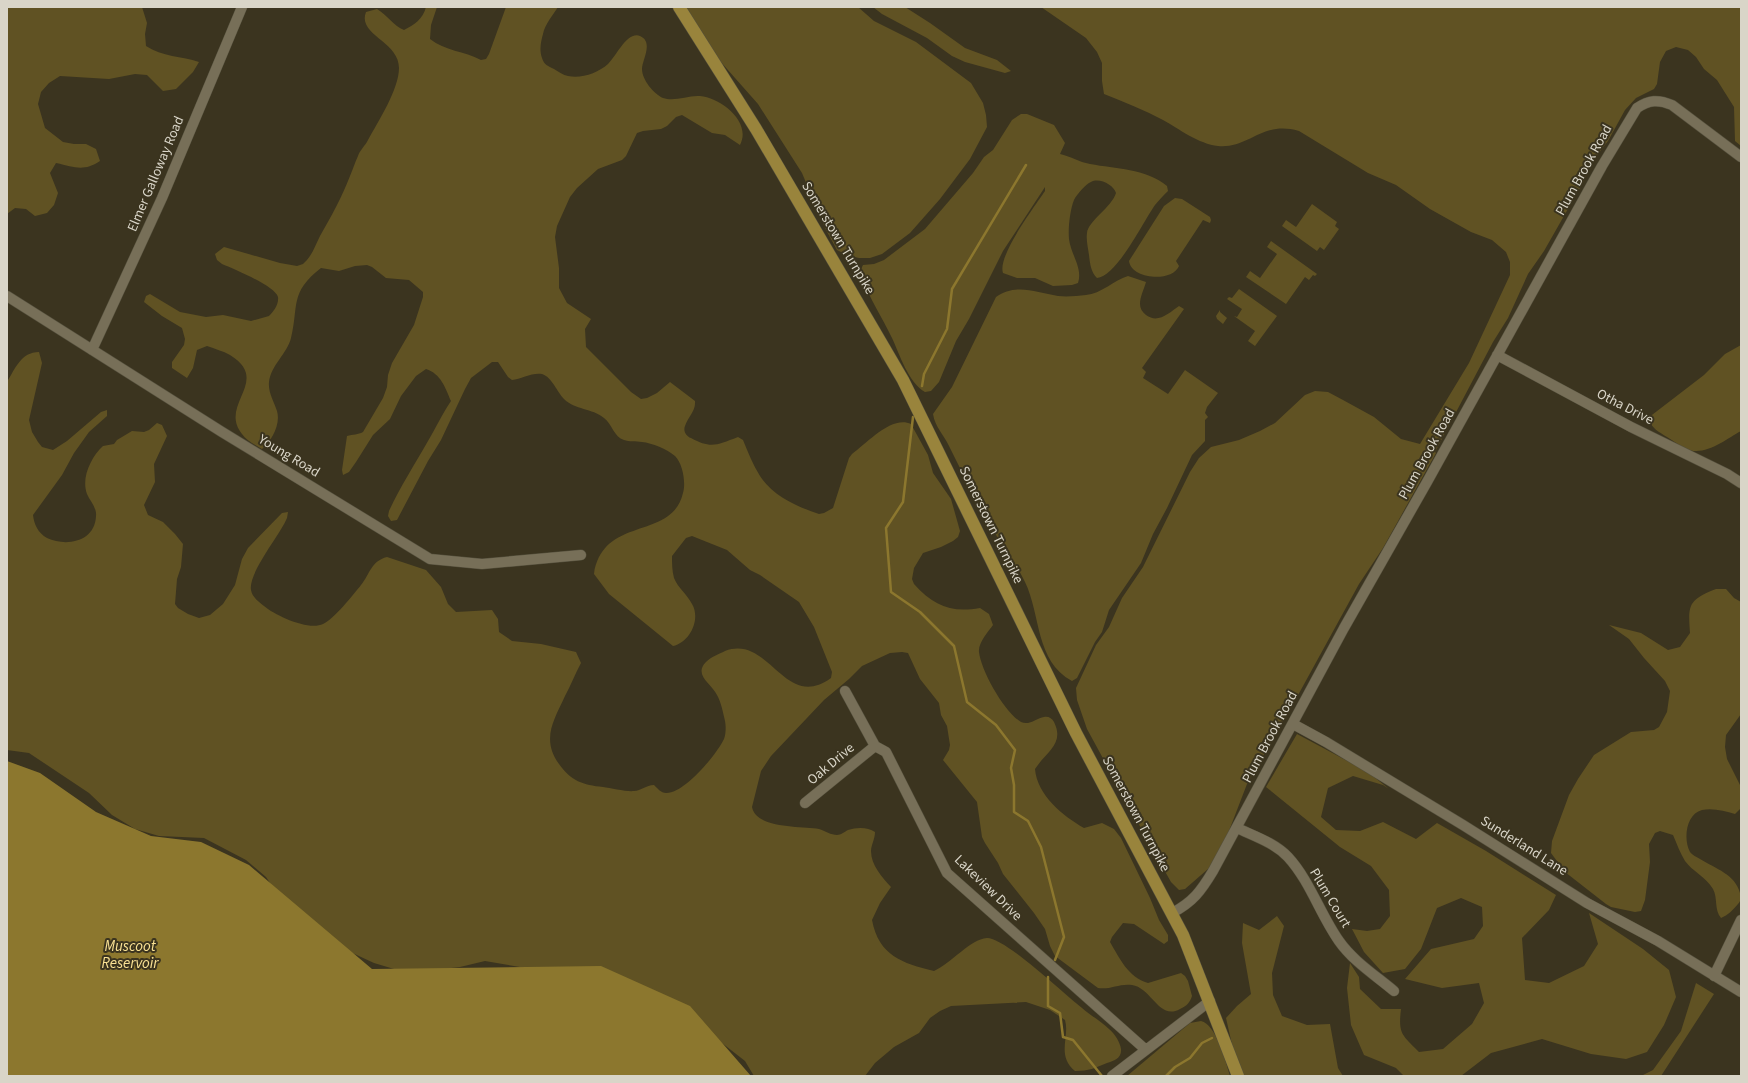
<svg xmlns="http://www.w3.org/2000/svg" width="1748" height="1083" viewBox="0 0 1748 1083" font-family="'Source Sans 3',sans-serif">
	<rect width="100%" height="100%" fill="#3b341f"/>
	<path fill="#605223" d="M7,7H142L147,23L145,34L146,46C162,57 182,56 199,62L193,72L176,89L163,91L147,75L135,74L109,79L60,76L49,83L41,92L38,104L45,128L63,142L74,144H86L96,149L100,161C83,172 75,167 56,163L50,173L58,193L54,205L47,213L35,216L26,209L15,208L7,214Z
		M426,7H437L431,25L430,39C445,51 464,51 481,60L486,59L489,54L506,7H558C553,15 545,24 543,34C541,41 539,50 542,58C544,65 548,66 554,69C559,72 563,75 568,76C581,79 598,73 608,64C616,57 627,31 640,36C654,42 642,60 642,69C642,80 654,94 663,98C675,102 688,95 700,96C721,98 752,122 740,145L725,135L712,133L682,115L676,117L667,126L661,129L643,131L637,133L626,156L622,160L598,169L577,188L570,197L557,226L555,237L559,268V288L567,303L591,319L585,329L586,347L631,392L641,399L647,398L657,393L670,382L695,401C696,411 688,417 685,426C683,431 686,436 691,438C711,449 717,445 738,437L743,440C748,452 753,465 760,476C773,496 798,507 819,514L824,513L833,508L849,458L852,454C867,443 892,415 911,424L928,455L933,473L951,499L960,531L958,537L953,541L941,547L923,553L914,568L912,579L914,584C934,606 951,613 980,608L989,614L993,625C988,632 978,643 979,652C981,671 1005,713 1021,722C1029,726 1037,718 1044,717C1048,716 1052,718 1054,722C1065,744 1046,752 1035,769C1037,795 1063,816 1084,828L1102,823L1114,829L1121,838L1150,898L1159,920L1168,935V941L1164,944L1134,924L1123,923L1112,937L1110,942C1120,959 1128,977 1148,983L1181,973L1185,976L1188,981L1192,996C1190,1002 1187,1006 1180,1009C1159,1021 1152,988 1132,985C1120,983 1110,990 1098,988L1055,956L1050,946L1045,929L1034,913L1003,874L998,863L985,843L982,837L977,802L943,760L949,750L950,745L947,726L941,715L939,703L920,679L908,653L902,652L890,653L862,666L849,679L824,700L771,756L761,771L752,807C756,829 801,826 819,829C825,831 831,835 837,835C841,835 844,832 848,830C857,827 868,827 875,832C875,839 871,845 871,851C871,865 882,877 891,887L880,903L872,920C879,956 902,963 934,971C952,963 970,939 987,938C1006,938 1065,995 1082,1008C1091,1016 1101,1021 1109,1029C1115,1034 1120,1042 1121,1049C1122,1058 1114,1061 1107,1063C1095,1068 1089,1071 1075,1071C1056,1055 1070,1037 1065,1020L1050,1010L1026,1002L951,1006L940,1011L930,1018L919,1033L894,1047L875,1063L865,1076H754L745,1061L713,1036L543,971L485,961L460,967L418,972L394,969L374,963L333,944L276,892L266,877L246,860L204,838L159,836L135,829L112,815L89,793L29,753L7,750V382C15,369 21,352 39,352L42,363L29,420L32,432L38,442L42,447L53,450L67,441L101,412L107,410V416L89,432L74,453L62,475L33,515C34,524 38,533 47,538C66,547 95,542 96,516C97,508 90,501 87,494C81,478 91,457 103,446L114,444L117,440L132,431L144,432L149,430L157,423L162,425L167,436L154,464L155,482L144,505L148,515L163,522L175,534L183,544L181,567L177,579L175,604L178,608L188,614L199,618L210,615L223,604L235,585L242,559L248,548L282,513L288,512L287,518C280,535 248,573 251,590C252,597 259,602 264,606C276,616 309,631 323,624C333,620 354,594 361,585C370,574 371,561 387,557L426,570L441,587L448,604L456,612L492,610L498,619L499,632L512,641L541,644L576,652L581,663C575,674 571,685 565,696C554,720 541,739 559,764C571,781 583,785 603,787C611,788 627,792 634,791C641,791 646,785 654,785C657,788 661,793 666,793C684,794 717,754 724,739C726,734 726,726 725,721C723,712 721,702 717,695C712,684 693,675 706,662C711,657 719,654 725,651C770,634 784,712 831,678L832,672L814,627L799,602L760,575L750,570L727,550L692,536L686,538L672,556C672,563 672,571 674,578C678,588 687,594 692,604C701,619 690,642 673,646L609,594L594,574C603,515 672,541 683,493C686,483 683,464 675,456C667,449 652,443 642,442C636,441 629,442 624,440C614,437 612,424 604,418C592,408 575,410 564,399C557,392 552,377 542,374C533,372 521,379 512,380L508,377L498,362H492L471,378L465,389L441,440L428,461L397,520L391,521L388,516L389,511C400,487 415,464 428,441C436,428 442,414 451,401C445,387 441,374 426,369L416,376L401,396L390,419L373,435L356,462L349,472L343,475L342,470L347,436C353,434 358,435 363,432L383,398L387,387L388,375L392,363L414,325L423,297V292L409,280L386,278L372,267L367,265L355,266L339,271L321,268C289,293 299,306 291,338C287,354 271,365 269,382C268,393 274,401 277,411C281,425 271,441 262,449C255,445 246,440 242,434C218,404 272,381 230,355C223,351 215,349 207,346L197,350L193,368L187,378L172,368V362L184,345L185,339L182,328L162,316L144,302L146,296L150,294L180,312L206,317L223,315L251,321L269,316C273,312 279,305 278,297C275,286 234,269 222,264L217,260L215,254L224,247L280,263L297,266L303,264L307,260C313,253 316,244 320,236C331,217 342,197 350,176C353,169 355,162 358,156C360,150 365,146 368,140C378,122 399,89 399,68C399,41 357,35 366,12L377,9C387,15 394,26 404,30C414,25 423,19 426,7Z
		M686,7H858L874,21L916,42L971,83L983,103L986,115L987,127L970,159L940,199L910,233L882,254L870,258H859L847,255L837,250L825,228L802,173L758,104L712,52Z
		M873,7H905L930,23L965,48L997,60L1011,71L1005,73L965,62L952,56L927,38L882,14Z
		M1041,7H1741V146L1735,141L1734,107L1717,80L1704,69L1696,57L1688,50L1676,47L1666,51L1660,62L1657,84L1654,89L1636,98L1625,110L1608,141L1592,162L1585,179L1544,251L1528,274L1508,318L1493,342L1435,452L1436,453L1383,548L1359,584L1297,697L1247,784L1227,836L1216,859L1208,869L1185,889L1179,890L1171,882L1154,852L1087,729L1077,700L1076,688L1096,645L1109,627L1122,598L1143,567L1190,472L1199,458L1211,447L1239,440L1260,431L1275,423L1305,395L1315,391L1328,392L1343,400L1374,417L1401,439L1420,444L1469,363L1510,275V262L1506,252L1492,240L1471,232L1430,209L1396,185L1368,173L1299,131C1262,120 1249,149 1218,146C1199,144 1179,129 1163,120C1144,110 1124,102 1104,94L1102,81V63L1097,52L1086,38Z
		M1021,114H1027L1054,125L1065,143L1060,154C1070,156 1079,162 1090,164C1116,169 1145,168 1167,186L1168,191C1163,196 1159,200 1155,205C1143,222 1117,276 1097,278C1091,272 1090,264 1089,255C1088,248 1086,240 1087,233C1088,221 1112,207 1116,193C1114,185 1099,177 1091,182C1086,184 1077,194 1074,200C1070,210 1068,228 1069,239C1071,255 1083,268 1078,283L1072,285L1053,286L1035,278H1017L1003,273C997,256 1035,206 1045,191V187L1003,251L969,319L956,341L939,382L931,391L925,392C908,382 900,355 892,338C882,317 869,298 862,277C860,272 861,269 863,265L874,264L884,260L925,229L973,173L984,157L993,150L1012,120Z
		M1175,198L1182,199L1210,217L1211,220L1210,223L1203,220L1176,261L1179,266C1172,283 1131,279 1129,261L1164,206Z
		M1312,204L1337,222L1335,226L1339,229L1324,250L1320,247L1317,251L1282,226L1286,220L1296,227Z
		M1271,241L1317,274L1315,276L1313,275L1309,280L1305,277L1286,304L1246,277L1250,271L1260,278L1277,254L1267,247Z
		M1128,276L1146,282C1144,289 1140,297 1140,304C1140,308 1142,312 1146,315C1158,324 1169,313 1179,306L1184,309L1142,368L1146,372L1143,378L1168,394L1185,370L1218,393L1207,407L1205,413L1208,417L1205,420V441L1192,455L1167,508L1153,534L1141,563L1109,610L1102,632L1095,642L1077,678L1072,681C1035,661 1041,615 1025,582C1018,567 1008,554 999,540C981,510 965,478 949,446C944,435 935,427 933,414L952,387L996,297C1015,283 1036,292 1058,296C1067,297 1077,296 1086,295C1101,294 1114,280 1128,276Z
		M1239,289L1277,316L1255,346L1248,341L1255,331L1234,316L1237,317L1242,309L1227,299L1229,297L1232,298Z
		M1220,310V312L1227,318L1223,324L1217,319L1216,316Z
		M1741,345V431C1726,439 1705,457 1686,449C1680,446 1674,441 1667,437C1659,432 1651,428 1648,418L1704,375L1725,354Z
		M1716,589H1726L1734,598L1741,602V714L1726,735L1725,747L1727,759L1741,787V808L1735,814C1725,811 1713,808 1702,810C1686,814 1683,839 1690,852C1692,855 1697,857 1700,859C1716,869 1735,874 1740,893C1741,898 1741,901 1738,904C1733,910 1728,915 1721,918C1714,910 1718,898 1713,889C1706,877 1692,871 1685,861C1680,853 1677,844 1673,835L1660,831L1655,833L1649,844L1650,862L1645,900L1641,911L1635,912L1611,907L1606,904L1565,872L1551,853L1552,841L1569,795L1578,779L1594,755L1631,732L1654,730L1659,727L1667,712L1670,691L1665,681L1644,658L1629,639L1609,625L1641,633L1668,650L1680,647L1690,633C1688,605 1688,600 1716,589Z
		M1297,734L1368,772L1389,789L1383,785L1353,776L1328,788L1321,817L1336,830L1360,831L1383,822L1416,839L1437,823L1486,851L1556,895L1549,910L1522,938L1525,980L1549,983L1584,966L1598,944L1589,913L1643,949L1669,970L1676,997L1664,1025L1647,1052L1626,1059L1591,1054L1542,1039L1491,1053L1461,1076H1404L1396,1068L1364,1055L1351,1025L1347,988L1350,963L1359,977L1360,989L1381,1009H1401C1398,1034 1402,1035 1419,1052L1443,1049L1472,1024L1484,1003L1479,983L1442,988L1405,979L1431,949L1474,939L1483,926L1482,907L1461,898L1437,908L1421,949L1405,969L1383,973L1364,952L1352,929L1367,931L1380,929L1390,916L1389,890L1371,866L1340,847L1266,787Z
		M1277,916L1284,926L1272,973L1273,995L1282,1016L1307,1025L1330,1024L1338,1068L1343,1076H1243L1235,1058L1226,1018L1237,1006L1251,994L1242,943L1243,923L1259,930Z
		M1696,983L1714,994L1661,1076H1641L1653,1070L1681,1031Z
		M1201,1021C1216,1024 1226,1062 1230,1076H1127L1190,1023Z"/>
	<path fill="#8c772e" d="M7,761L40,773L96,812L151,836L201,842L249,865L372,969L601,966L690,1006L751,1076H7Z"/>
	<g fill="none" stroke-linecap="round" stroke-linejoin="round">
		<path stroke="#8c772e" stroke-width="2.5" d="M922,386L924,374L947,329L952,289L1026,165
			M913,417L903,502L886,528L891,592L920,612L954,646L967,702L996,725L1015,750L1011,768L1014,785V812L1028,821L1041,847L1064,937L1055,960
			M1048,977V1006L1060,1013L1063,1037L1073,1040L1102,1076
			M1166,1076L1175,1067L1190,1058L1202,1043L1212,1038"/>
		<g stroke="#55503d" stroke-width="11">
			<path id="minor" d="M7,296L222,432L430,559L482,564L581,555
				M92,350L162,198L242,7
				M1497,355L1631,427L1727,474L1741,483
				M845,691L875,746L886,752L947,873L1146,1050
				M1293,724L1326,742L1463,825L1587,903L1658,941L1741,992
				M805,803L875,746
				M1237,828C1254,836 1275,843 1288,857C1310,881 1320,914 1339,941C1353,961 1375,975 1394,991
				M1172,913C1193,902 1201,891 1213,871L1344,628L1427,482L1602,166L1637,108C1649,100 1658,99 1672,105L1741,157
				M1714,976L1741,920
				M1112,1076L1210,1001"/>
		</g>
		<g stroke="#55503d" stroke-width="13">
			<path id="major" d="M679,7L756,129L903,380L1076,733L1183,935L1238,1076"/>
		</g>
		<use href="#minor" stroke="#776f58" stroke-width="10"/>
		<use href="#major" stroke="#99843c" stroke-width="12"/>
	</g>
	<g text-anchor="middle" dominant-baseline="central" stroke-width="4" stroke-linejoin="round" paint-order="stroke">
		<g font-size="14" fill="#d9d5c8" stroke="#3b341f">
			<text transform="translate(1584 170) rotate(-61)">Plum Brook Road</text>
			<text transform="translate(156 174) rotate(-67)">Elmer Galloway Road</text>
			<text transform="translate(838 238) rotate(59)">Somerstown Turnpike</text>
			<text transform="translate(1625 407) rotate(27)">Otha Drive</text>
			<text transform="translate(1427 454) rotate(-61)">Plum Brook Road</text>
			<text transform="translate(289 456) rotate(31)">Young Road</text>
			<text transform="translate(991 525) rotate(64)">Somerstown Turnpike</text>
			<text transform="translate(1270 737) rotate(-62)">Plum Brook Road</text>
			<text transform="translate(831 764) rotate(-40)">Oak Drive</text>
			<text transform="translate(1136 814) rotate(62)">Somerstown Turnpike</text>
			<text transform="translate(1524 846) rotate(32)">Sunderland Lane</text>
			<text transform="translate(988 888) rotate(44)">Lakeview Drive</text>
			<text transform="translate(1330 898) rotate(59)">Plum Court</text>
		</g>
		<g font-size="15" font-style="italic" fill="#fae294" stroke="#3b341f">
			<text x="130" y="946">Muscoot<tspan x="130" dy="17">Reservoir</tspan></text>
		</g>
	</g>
	<rect width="1748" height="1083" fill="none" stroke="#d9d5c8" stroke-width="16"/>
</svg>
